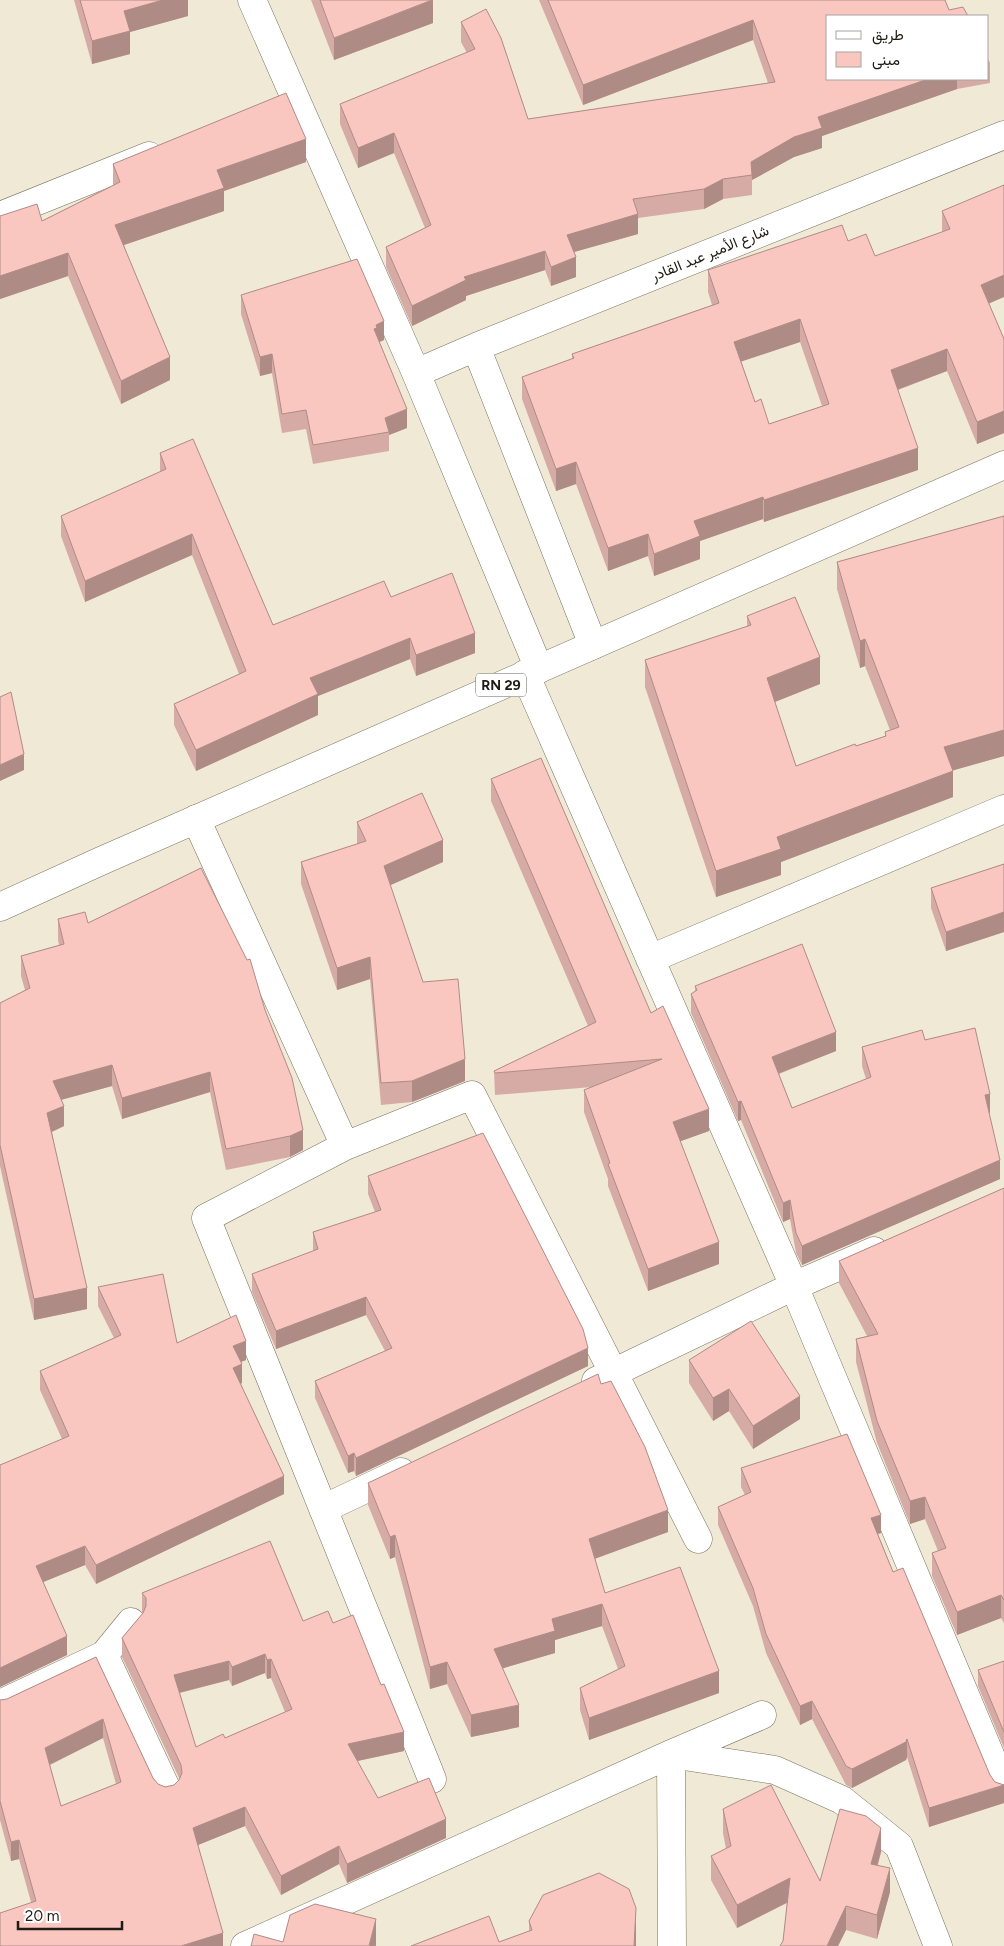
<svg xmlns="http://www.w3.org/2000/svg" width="1004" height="1946" viewBox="0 0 1004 1946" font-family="Figtree,Vazirmatn,sans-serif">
	<rect width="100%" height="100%" fill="#f0e9d5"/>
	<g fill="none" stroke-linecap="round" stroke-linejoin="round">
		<g stroke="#797261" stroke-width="29">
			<path id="minor" d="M252,0L416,373L539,669
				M0,216L149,156
				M476,347L593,645
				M416,373L476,347L1004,135
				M525,674L794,1286L1004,1788
				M196,819L345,1146
				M650,959L1004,809
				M596,1381L794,1286L874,1251
				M323,1509L401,1472
				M104,1655L167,1790
				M0,1704L104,1655L131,1622
				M432,1779L206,1218L345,1146L472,1095L698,1539
				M245,1946L671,1754L762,1715
				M672,1946L671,1754L775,1770L842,1800L899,1846L938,1946"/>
		</g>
		<g stroke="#797261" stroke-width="29">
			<path id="primary" d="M0,907L101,861L1004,465"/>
		</g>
		<use href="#minor" stroke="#fff" stroke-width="28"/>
		<use href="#primary" stroke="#fff" stroke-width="28"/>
	</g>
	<path fill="#d7aba5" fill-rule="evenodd" d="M74,0H188V16L130,32V54L92,64Z
		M311,0H433V23L334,60Z
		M539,0H945L828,79H988V59L990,63V83L957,89L822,136V148L794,157L752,180V195L723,199L704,209L638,218V234L574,252L576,277L551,286L545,270L466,296V300L412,326L386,267V247L425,228L394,153L358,168L340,124V104L467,53L461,42V22L528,119L768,83L753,40L583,105Z
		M306,162L224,191V211L124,245L170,380L121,404L68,276L0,299V216L42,221L113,185V164Z
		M942,211L989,304L1004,339V433L977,444L947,371L898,390L918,470L764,522L763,519L700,541V559L654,576L648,556L608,571L576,484L556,491L522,399V377L572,359V354L712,305L708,292V270L848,241L875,256L942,232ZM800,342L822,406L769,424L755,402L741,361Z
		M241,295L384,340L379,342L407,428L389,435V451L313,464L306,429L282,433L272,373L260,376L241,314Z
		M160,453L273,625L391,597L475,653L416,676L410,659L318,696V715L196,771L174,725V704L239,674L192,555L85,602L61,536V516L160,472Z
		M1004,516V756L953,770V797L781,862V875L716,897L645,687V660L747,627V616L820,684L775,702L796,766L885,736V732L890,730L865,666L860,668L837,589V562Z
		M491,779L651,1013L709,1131L680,1141L719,1264L648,1291L608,1186V1179L584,1112V1090L592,1087L495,1095L494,1071L588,1026L491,801Z
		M357,822L443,862L390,885L423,982L465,1081L412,1102L381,1105L370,979L337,990L301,884V862L357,844Z
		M1004,864V932L946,951L931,908V888Z
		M201,868L303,1150L290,1157L226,1170L210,1092L122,1119L112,1086L61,1100L64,1126L52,1132L87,1309L34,1320L0,1166V1003L25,990L21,976V956L59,945L58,940V919L88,923Z
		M695,986L836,1051L779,1074L792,1108L866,1079L862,1066V1047L925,1040L990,1113H989L1000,1179L802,1265L796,1253L790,1219L783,1222L741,1120L738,1121L691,1013V994L695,991Z
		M368,1176L588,1366L356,1476L354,1471L348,1473L315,1398V1381L385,1351L366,1315L276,1349L252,1292V1274L313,1251V1232L375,1212L368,1194Z
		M1004,1188V1623L1001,1618L957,1635L932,1576V1553L938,1551L925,1519L910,1524L877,1443L856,1362V1339L867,1336L839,1283V1261Z
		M98,1287L177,1343L246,1360L241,1362L242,1383L241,1384L284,1494L96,1584L85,1565L43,1582L67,1655L0,1687V1465L62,1439L40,1390V1371L114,1338L98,1306Z
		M689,1360L800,1419L753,1449L729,1411L713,1421L689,1383Z
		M601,1384L668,1532L595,1558L605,1593L719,1693L589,1740L580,1710V1688L618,1669L602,1626L555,1640V1653L503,1668L519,1727L471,1737L447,1684L430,1689L395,1557L390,1559L368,1505V1483Z
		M741,1468L881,1533L878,1534L893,1572L990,1775L995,1782L1004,1785V1803L929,1827L907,1757L906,1760L852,1788L846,1785L812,1719L800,1725L766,1653L753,1606L718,1525V1507L745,1495L741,1487Z
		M142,1593L303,1621L333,1623L404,1751L357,1761L378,1798L446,1838L347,1883L339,1864L281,1895L245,1826L198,1845L223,1946L31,1902L19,1859L11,1861L0,1820V1700L7,1699L96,1657L153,1778L158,1784L165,1787L174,1785L180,1780L122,1657V1638L143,1613L142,1612ZM265,1673L267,1679L271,1678L285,1712L225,1738L196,1747L180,1693L229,1680L232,1686ZM103,1738L116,1784L61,1806L50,1765Z
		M1004,1661V1748L978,1686V1670Z
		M723,1809L820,1881L881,1852L878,1865L890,1892L877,1939L846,1930L838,1946H780L783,1941L787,1903L737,1928L711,1880V1856L726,1849L723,1833Z
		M529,1921L636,1936L499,1942L529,1931Z"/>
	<path fill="#af8b86" d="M163,0H188V16L130,32V54L92,64V41L124,11Z
		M433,0V23L334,60V38Z
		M753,20V40L583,105V85Z
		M928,79H957V89L822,136V148L794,157L752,180L751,162L818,117Z
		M394,133V153L358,168V148Z
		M306,139V162L224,191V211L115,248V225L217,170Z
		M723,179V199L704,209V189Z
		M638,214V234L567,254V235Z
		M545,251V270L466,296V300L412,326V306L464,277Z
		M68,253V276L0,299V276Z
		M576,257V277L551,286V267Z
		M1004,275V297L981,307V285Z
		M800,319V342L734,364V342Z
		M384,321V340L377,343L374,329L376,325Z
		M947,349V371L891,392V370Z
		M272,354V373L260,376V357Z
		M170,357V380L121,404V381Z
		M407,409V428L389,435V432L385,418Z
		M1004,411V433L977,444V422Z
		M918,448V470L764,522V500Z
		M576,462V484L556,491V469Z
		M763,497V519L700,541V559L654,576V554L694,521Z
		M192,534V555L85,602V581Z
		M648,534V556L608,571V548Z
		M475,633V653L416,676V655Z
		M410,638V659L318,696V715L196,771V750L310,678Z
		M865,639V666L860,668V641Z
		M820,657V684L767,705V678Z
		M1004,730V756L944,773V747Z
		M24,754V770L0,781V765Z
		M953,771V797L781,862V875L716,897V871L777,837Z
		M443,840V862L384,888V866Z
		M1004,912V932L946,951V932Z
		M370,957V979L337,990V968Z
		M836,1032V1051L772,1076V1057Z
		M465,1059V1081L412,1102V1081Z
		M112,1065V1086L53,1102V1081Z
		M210,1072V1092L122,1119V1098Z
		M990,1094V1113L985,1114V1095Z
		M741,1101V1120L738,1121V1102Z
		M64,1106V1126L47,1134V1113Z
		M709,1109V1131L673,1144V1122Z
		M303,1130V1150L290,1157V1136Z
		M1000,1160V1179L802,1265V1246Z
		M790,1200V1219L783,1222V1203Z
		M719,1242V1264L648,1291V1269Z
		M87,1288V1309L34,1320V1299Z
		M366,1297V1315L276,1349V1331Z
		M246,1341V1360L233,1365V1346Z
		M588,1348V1366L356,1476V1458Z
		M242,1364V1383L233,1387V1368Z
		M729,1389V1411L713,1421V1398Z
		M800,1396V1419L753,1449V1426Z
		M354,1453V1471L348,1473V1456Z
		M284,1476V1494L96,1584V1565Z
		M925,1497V1519L910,1524V1501Z
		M668,1510V1532L589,1561V1539Z
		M881,1515V1533L871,1536V1518Z
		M395,1535V1557L390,1559V1537Z
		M85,1546V1565L36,1585V1566Z
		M1001,1595V1618L957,1635V1612Z
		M602,1604V1626L555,1640V1653L494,1671V1649L552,1619Z
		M67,1636V1655L0,1687V1668Z
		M265,1654V1673L232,1686V1667Z
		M271,1659V1678L267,1679V1660Z
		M229,1661V1680L174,1694V1675Z
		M447,1662V1684L430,1689V1667Z
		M719,1671V1693L589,1740V1718Z
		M812,1701V1719L800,1725V1706Z
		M519,1705V1727L471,1737V1715Z
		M103,1719V1738L45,1767V1748Z
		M404,1732V1751L348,1763V1744Z
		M907,1739V1757L906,1760L852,1788V1769Z
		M1004,1785V1803L929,1827V1808Z
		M245,1807V1826L193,1847V1828Z
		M446,1819V1838L347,1883V1864Z
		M881,1828V1852L871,1887V1864Z
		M19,1840V1859L11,1861V1842Z
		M339,1846V1864L281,1895V1876Z
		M890,1868V1892L877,1939V1915Z
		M790,1878V1901L737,1928V1905Z
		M846,1906V1930L838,1946H827Z
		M636,1908V1946H634Z
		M376,1919V1946H369Z
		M223,1933V1946H181Z"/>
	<path fill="#fac7c0" stroke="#af8b86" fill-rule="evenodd" d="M80,0H163L124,11L130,31L92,41Z
		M320,0H432L334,38Z
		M548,0H945L949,10L963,7L968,16H828V79H928L818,117L822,128L794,137L751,162L752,175L723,179L704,189L633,199L638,214L567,235L576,257L551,267L545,251L464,277L466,280L412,306L386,247L431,225L394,133L358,148L340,104L475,49L461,22L486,9L501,38L528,119L775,82L753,20L583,85Z
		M286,93L306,139L217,170L224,188L115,225L170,357L121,381L68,253L0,276V216L37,204L42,221L120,182L113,164Z
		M1004,185V275L981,285L1004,339V411L977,422L947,349L891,370L918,448L764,500L763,497L694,521L700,536L654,554L648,534L608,548L576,462L556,469L522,377L574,358L572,354L719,303L708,270L842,225L848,241L866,234L875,256L950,229L942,211ZM800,319L829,404L769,424L761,399L755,402L734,342Z
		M357,259L384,321L376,325L377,328L374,329L407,409L385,418L389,432L313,445L306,410L282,414L272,354L260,357L241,295Z
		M193,439L273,625L384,581L391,597L452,573L475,633L416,655L410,638L310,678L318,694L196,750L174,704L246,671L192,534L85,581L61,516L166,469L160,453Z
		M1004,516V730L944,747L953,771L777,837L781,849L716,871L645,660L751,625L747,616L795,597L820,657L767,678L796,766L855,744L856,746L886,736L885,732L899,727L865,639L860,641L837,562Z
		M11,692L24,754L0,765V697Z
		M541,758L651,1013L663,1006L709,1109L673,1122L719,1242L648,1269L608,1164L610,1163L584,1090L662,1059L495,1073L494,1071L596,1022L491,779Z
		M422,793L443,840L384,866L423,982L458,979L465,1059L412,1081L381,1083L370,957L337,968L301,862L366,841L357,822Z
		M1004,864V912L946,932L931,888Z
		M201,868L247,960L250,959L265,1010L292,1078L303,1130L290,1136L226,1149L210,1072L122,1098L112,1065L53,1081L64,1106L47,1113L87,1288L34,1299L0,1145V1003L30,988L21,956L64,944L58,919L85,912L88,923Z
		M802,944L836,1032L772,1057L792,1108L871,1077L862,1047L922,1030L925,1040L975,1028L990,1094L985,1095L1000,1160L802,1246L796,1233L790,1200L783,1203L741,1101L738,1102L691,994L697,990L695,986Z
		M483,1133L583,1329L588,1348L356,1458L354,1453L348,1456L315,1381L392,1348L366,1297L276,1331L252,1274L318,1249L313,1232L381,1210L368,1176Z
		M1004,1188V1600L1001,1595L957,1612L932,1553L946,1548L925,1497L910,1501L877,1421L856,1339L878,1334L839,1261Z
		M163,1274L177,1343L236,1315L246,1341L233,1346L242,1364L233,1368L284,1476L96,1565L85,1546L36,1566L67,1636L0,1668V1465L69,1436L40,1371L121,1335L98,1287Z
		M751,1321L800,1396L753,1426L729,1389L713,1398L689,1360Z
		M598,1374L601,1384L611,1381L645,1447L668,1510L589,1539L605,1593L680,1567L719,1671L589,1718L580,1688L625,1666L602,1604L552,1619L555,1631L494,1649L519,1705L471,1715L447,1662L430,1667L395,1535L390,1537L368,1483Z
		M847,1434L881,1515L871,1518L893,1572L903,1568L990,1775L995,1782L1004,1785L929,1808L907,1739L906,1742L852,1769L846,1766L812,1701L800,1706L766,1634L753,1588L718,1507L751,1492L741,1468Z
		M270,1541L303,1621L328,1611L333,1623L353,1615L381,1685L384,1684L404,1732L348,1744L378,1798L429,1778L446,1819L347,1864L339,1846L281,1876L245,1807L193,1828L223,1933L181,1946H0V1913L36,1901L19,1840L11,1842L0,1801V1700L7,1699L96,1657L153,1778L158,1784L165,1787L174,1785L179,1780L182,1773L181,1765L122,1638L143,1613L146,1606V1598L142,1593ZM265,1654L267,1660L271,1659L292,1709L225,1738L223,1734L196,1747L174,1675L229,1661L232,1667ZM103,1719L121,1782L61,1806L45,1748Z
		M1004,1661V1732L978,1670Z
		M771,1785L820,1881L840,1809L866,1816L881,1828L871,1864L890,1868L877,1915L846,1906L827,1946H780L783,1941L790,1878L737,1905L711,1856L731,1846L723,1809Z
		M599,1873L629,1889L636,1908L634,1946H411L489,1916L499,1942L532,1930L529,1921L543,1895Z
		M315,1904L376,1919L369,1946H251L254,1934L283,1942L290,1915Z"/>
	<g text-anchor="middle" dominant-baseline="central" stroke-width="4" stroke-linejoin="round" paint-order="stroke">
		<rect fill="#fff" stroke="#62605b" stroke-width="1" x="476" y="673.5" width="50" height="23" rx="4"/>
		<g font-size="14" font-weight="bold" fill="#1f1c15">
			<text x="501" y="685">RN 29</text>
		</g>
		<g font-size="15" fill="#1f1c15" stroke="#fff">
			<text transform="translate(710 253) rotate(-22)">شارع الأمير عبد القادر</text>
		</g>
	</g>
	<rect x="826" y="15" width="162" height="65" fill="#ffffff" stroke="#a5a4a1"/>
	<rect x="836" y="31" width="25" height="8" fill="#ffffff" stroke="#a5a4a1"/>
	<text x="872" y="40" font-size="15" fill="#1f1c15">طريق</text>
	<rect x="836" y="52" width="25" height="15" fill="#fac7c0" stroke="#a5a4a1"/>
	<text x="872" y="65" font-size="15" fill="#1f1c15">مبنى</text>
	<path d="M18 1921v8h104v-8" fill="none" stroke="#1f1c15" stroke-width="2.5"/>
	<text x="25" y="1921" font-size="15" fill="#1f1c15" stroke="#ffffff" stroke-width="4" paint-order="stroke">20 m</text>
</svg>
